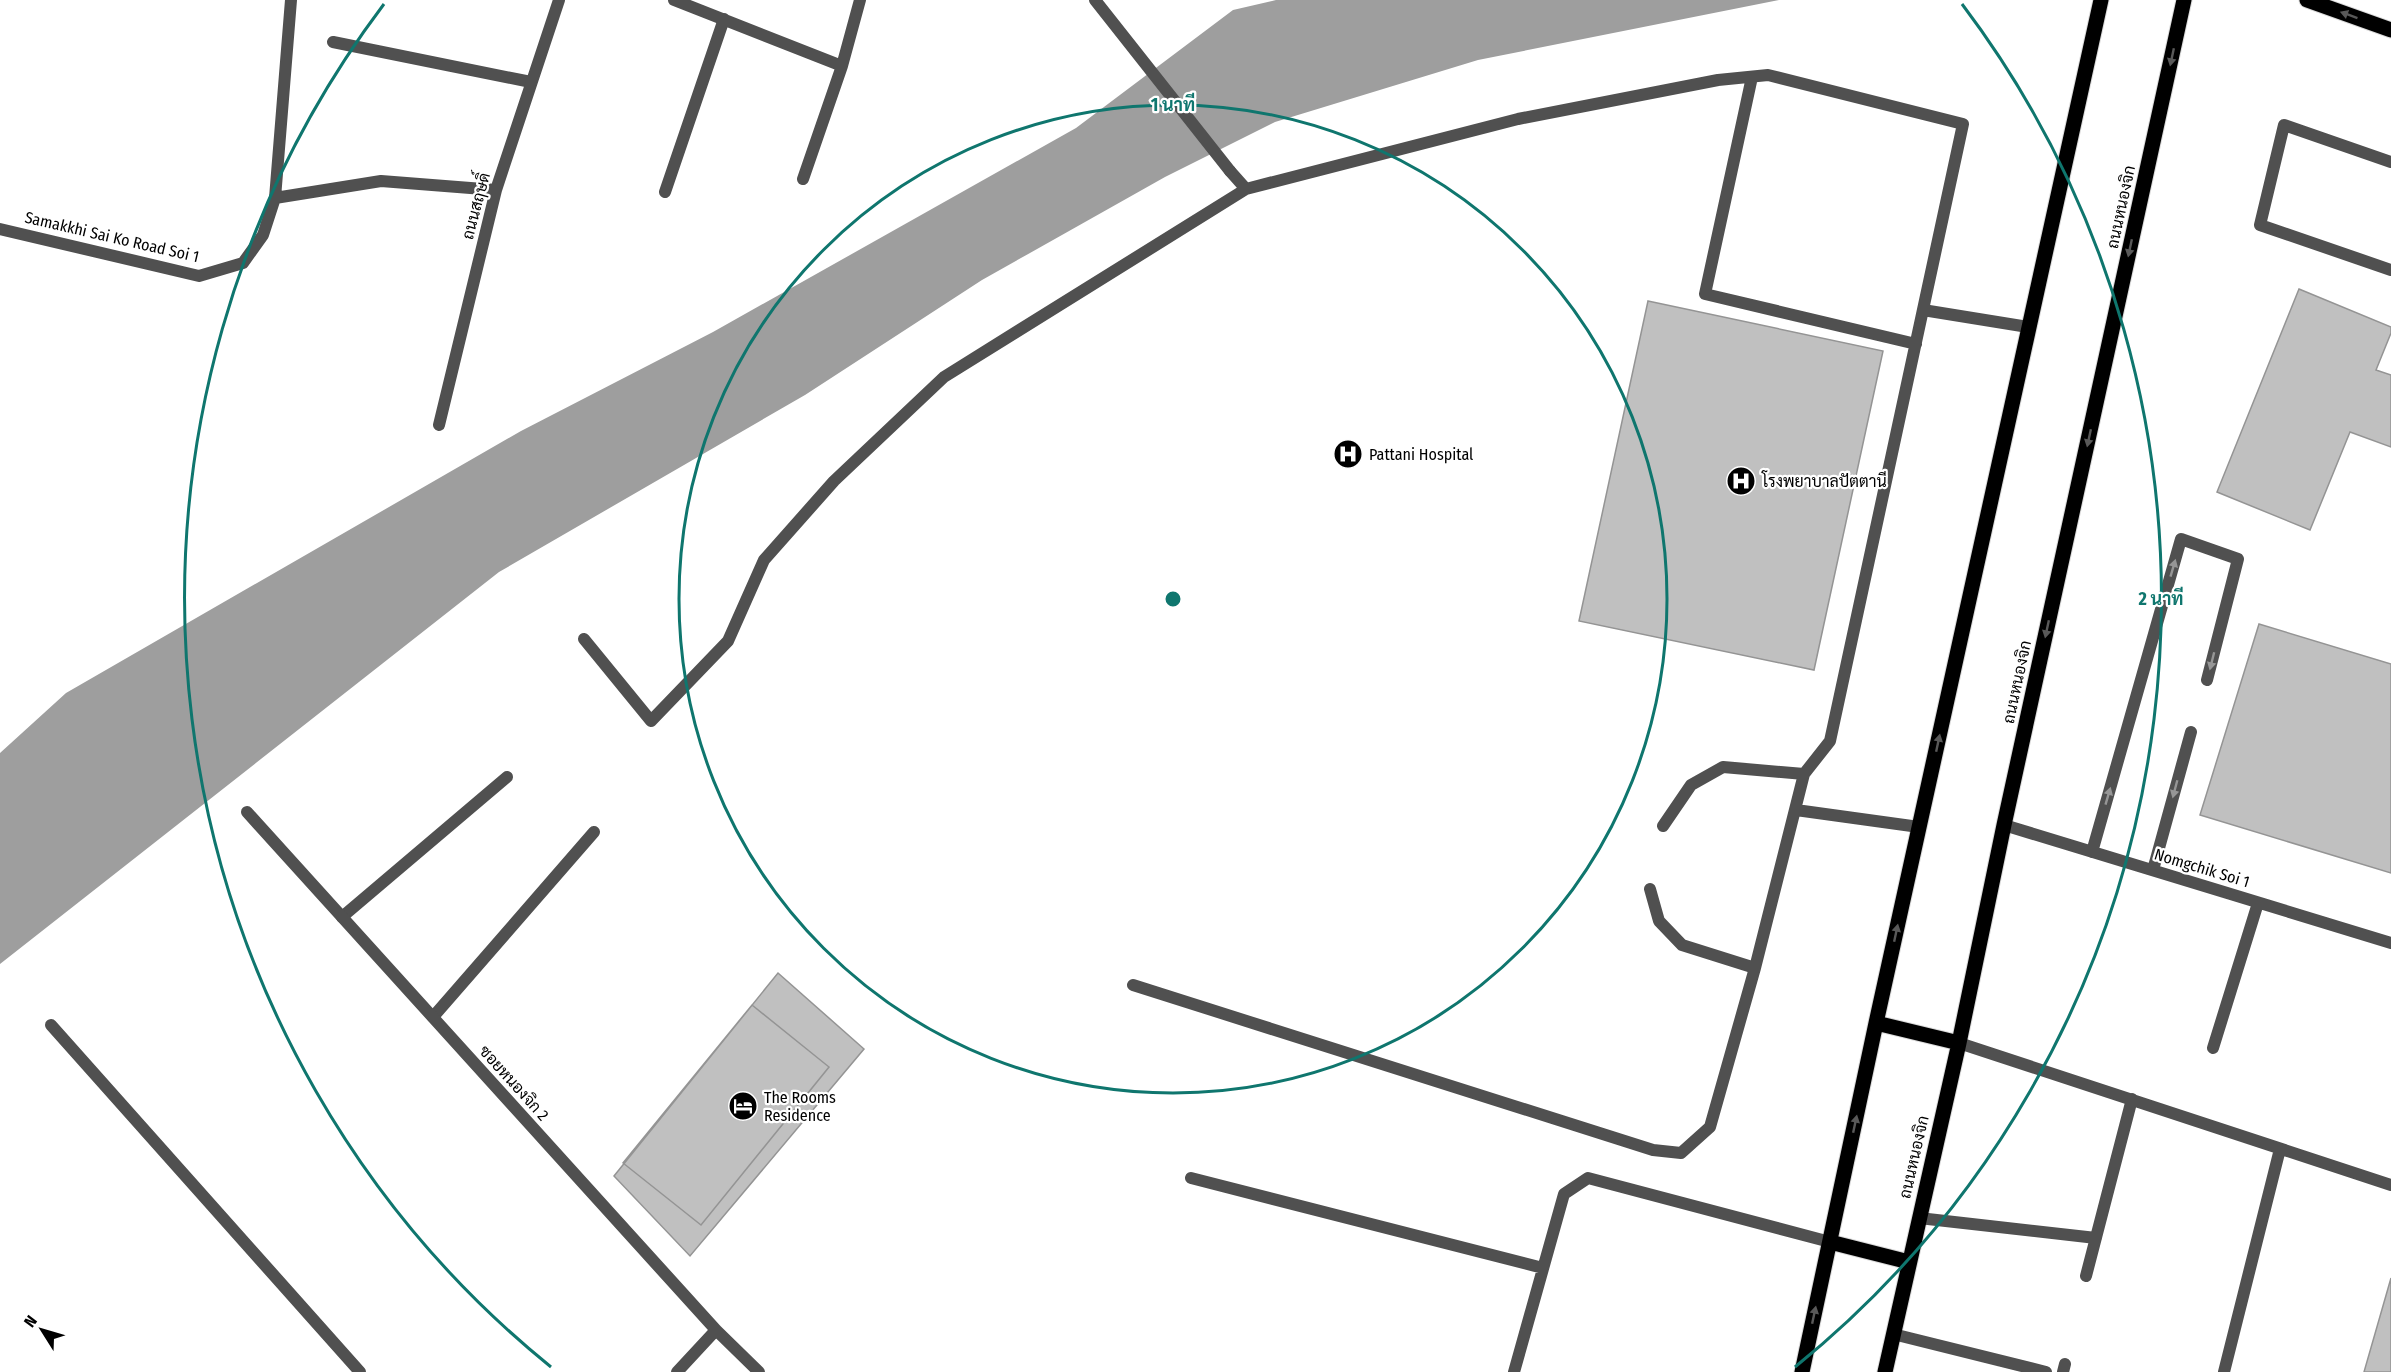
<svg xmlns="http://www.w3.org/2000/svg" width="2391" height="1372" viewBox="0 0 2391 1372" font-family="'Fira Sans Condensed',Sarabun,sans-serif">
	<rect width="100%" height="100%" fill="#fff"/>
	<path fill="#9e9e9e" d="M1276,0H1779L1478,60L1275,122L1165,177L982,280L805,395L499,572L0,964V753L66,693L521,431L713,332L1076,128L1233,10Z"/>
	<path fill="#c0c0c0" stroke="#949494" stroke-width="1.5" d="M2299,289L2391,327V333L2376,370L2391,375V447L2350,432L2310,530L2217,492Z
		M1648,301L1883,351L1814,670L1579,621Z
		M2259,624L2391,664V873L2200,815Z
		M778,973L864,1049L690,1256L614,1176Z
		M752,1005L829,1067L701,1225L623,1163Z
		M2391,1278V1372H2364Z"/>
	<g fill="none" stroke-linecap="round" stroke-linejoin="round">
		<g stroke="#dbdbdb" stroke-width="17">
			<path id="primary" d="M2307,0L2391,30
				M1876,1023L1959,1043
				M1830,1242L1909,1262
				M1802,1372L1876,1023L2101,0
				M1885,1372L1959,1043L2004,825L2184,0"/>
		</g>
		<path stroke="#505050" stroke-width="12" d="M333,42L531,82
			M1752,77L1705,294L1916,344
			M2391,162L2284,125L2260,225L2391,270
			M1923,310L2028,327
			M584,639L651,721L728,641L764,560L834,481L944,377L1246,189L1230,171
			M1796,810L1919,827
			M2004,825L2391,943
			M1663,826L1691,785L1723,767L1804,774
			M2092,852L2181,539L2238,559L2207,680
			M2153,870L2191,732
			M1650,889L1659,921L1682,945L1755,968
			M342,917L507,777
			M1133,985L1653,1150L1681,1153L1710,1127L1755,968L1804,774L1830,741L1963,124L1768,75L1718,80L1518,119L1246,189
			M433,1017L594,832
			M1959,1043L2391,1185
			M2213,1048L2258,903
			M1191,1178L1543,1268
			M1919,1218L2096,1238
			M2086,1276L2132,1099
			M1893,1334L2046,1372
			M1514,1372L1564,1194L1588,1178L1830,1242
			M2063,1372L2065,1364
			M2224,1372L2280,1149"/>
		<path stroke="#505050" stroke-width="12" d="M674,0L842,66
			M1095,0L1230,171
			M803,179L842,66L860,0
			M665,192L724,19
			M275,198L291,0
			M0,229L199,276L243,263L263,235L275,198L381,181L496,190
			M439,425L496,190L559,0
			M247,812L639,1245L716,1330L759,1372
			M51,1025L360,1372
			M677,1372L716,1330"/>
		<use href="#primary" stroke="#000" stroke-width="15"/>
	</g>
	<defs><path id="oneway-solid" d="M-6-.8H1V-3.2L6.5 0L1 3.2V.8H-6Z" transform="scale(1.5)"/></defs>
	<g fill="#595959">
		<use href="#oneway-solid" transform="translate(2349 15) rotate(-160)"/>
		<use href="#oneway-solid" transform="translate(2172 57) rotate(102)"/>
		<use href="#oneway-solid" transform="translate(2130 248) rotate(102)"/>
		<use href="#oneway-solid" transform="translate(2089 438) rotate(102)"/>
		<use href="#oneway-solid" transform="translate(2047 629) rotate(102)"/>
		<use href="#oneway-solid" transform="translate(1938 743) rotate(-78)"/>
		<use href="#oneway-solid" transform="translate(1896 933) rotate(-78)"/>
		<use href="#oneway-solid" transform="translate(1855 1124) rotate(-78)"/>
		<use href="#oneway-solid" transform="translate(1814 1315) rotate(-78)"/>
	</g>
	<g fill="#969696">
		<use href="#oneway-solid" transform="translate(2173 568) rotate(-74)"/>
		<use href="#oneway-solid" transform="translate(2212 661) rotate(104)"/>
		<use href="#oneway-solid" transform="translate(2175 789) rotate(105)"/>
		<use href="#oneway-solid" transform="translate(2108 796) rotate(-74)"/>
	</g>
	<g fill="none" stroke="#0f766e" stroke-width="3">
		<circle cx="1173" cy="599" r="494"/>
		<path d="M551 1367A988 988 0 0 1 384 4M1962 4A988 988 0 0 1 1795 1367"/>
	</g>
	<defs>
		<g id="hospital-disc" transform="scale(1.5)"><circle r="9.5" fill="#000" stroke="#fff"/><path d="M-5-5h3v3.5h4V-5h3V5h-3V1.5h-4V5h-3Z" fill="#fff"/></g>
		<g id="hotel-disc" transform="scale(1.5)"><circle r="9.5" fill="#000" stroke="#fff"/><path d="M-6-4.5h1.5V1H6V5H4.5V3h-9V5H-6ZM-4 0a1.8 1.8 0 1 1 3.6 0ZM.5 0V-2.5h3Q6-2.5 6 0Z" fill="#fff"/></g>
	</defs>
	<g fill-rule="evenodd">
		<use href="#hospital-disc" x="1348" y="454"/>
		<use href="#hospital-disc" x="1741" y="481"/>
		<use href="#hotel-disc" x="743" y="1106"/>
	</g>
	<g text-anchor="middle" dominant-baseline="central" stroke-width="4.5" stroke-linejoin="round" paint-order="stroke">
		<g font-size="16" fill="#000" stroke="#fff">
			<text transform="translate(476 206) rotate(-75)">ถนนสฤษดิ์</text>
			<text transform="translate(2121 207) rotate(-78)">ถนนหนองจิก</text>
			<text transform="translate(112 237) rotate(13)">Samakkhi Sai Ko Road Soi 1</text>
			<text transform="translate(2017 682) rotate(-78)">ถนนหนองจิก</text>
			<text transform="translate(2202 868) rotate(17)">Nomgchik Soi 1</text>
			<text transform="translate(514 1083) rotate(48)">ซอยหนองจิก 2</text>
			<text transform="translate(1914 1157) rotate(-77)">ถนนหนองจิก</text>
		</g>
		<g font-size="16" fill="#000" stroke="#fff" text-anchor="start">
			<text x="1369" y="454">Pattani Hospital</text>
			<text x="1762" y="481">โรงพยาบาลปัตตานี</text>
			<text x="764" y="1097">The Rooms<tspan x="764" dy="18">Residence</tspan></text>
		</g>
	</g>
	<circle cx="1173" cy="599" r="9" fill="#0f766e" stroke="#fff" stroke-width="3"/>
	<g font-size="18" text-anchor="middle" font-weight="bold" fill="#0f766e" stroke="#fff" stroke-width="4.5" stroke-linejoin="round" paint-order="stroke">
		<text x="1173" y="111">1 นาที</text>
		<text x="2161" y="605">2 นาที</text>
	</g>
	<g transform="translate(42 1330) rotate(307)" stroke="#ffffff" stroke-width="4.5" paint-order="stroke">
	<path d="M0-4.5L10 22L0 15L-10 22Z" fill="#000000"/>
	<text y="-9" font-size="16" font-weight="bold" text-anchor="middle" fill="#000000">N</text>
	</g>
</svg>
